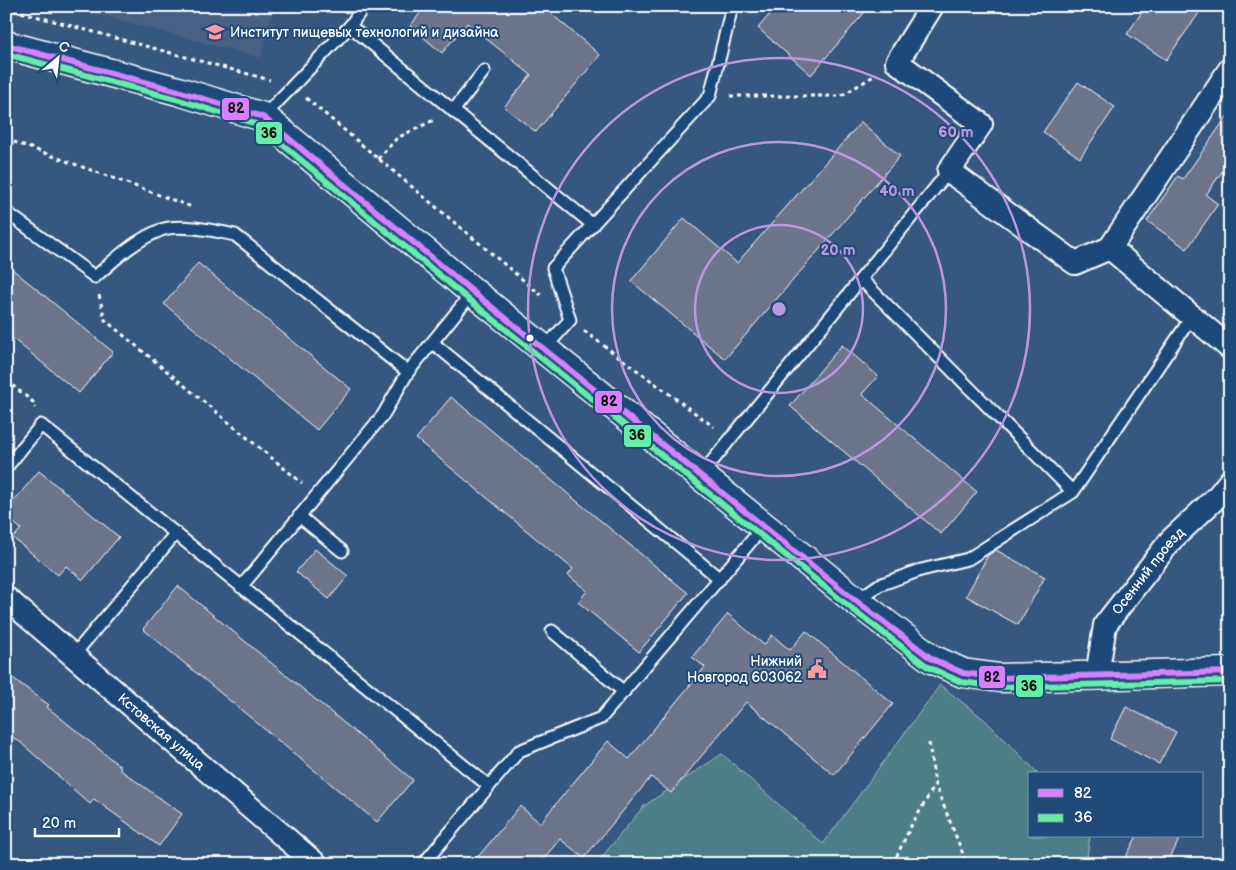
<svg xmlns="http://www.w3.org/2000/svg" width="1236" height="870" viewBox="0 0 1236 870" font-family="'Balsamiq Sans',sans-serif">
	<rect width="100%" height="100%" fill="#36577f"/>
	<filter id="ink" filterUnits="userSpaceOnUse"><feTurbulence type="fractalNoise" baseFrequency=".02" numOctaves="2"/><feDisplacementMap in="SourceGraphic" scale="10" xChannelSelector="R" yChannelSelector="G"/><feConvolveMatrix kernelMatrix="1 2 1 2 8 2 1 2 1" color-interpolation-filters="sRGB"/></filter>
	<g filter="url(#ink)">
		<path fill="#466083" d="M66,6H274L261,58Z"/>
		<path fill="#4d7d87" stroke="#a6bec3" d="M940,685L985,720L1039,774H1030V836H1090L1086,864H596L644,806L722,754L823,844Z"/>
		<path fill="#6c758c" stroke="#fff" d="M426,6H542L600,55L536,132L504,107L531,75L467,23L442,53L410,26Z
			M777,6H870L811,75L758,28Z
			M1146,6H1204L1166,60L1127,34Z
			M1078,82L1115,107L1080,158L1043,132Z
			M1230,112V160L1206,195L1218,204L1187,249L1147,221L1178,176L1183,179Z
			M861,122L900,156L725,359L631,281L684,218L737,263Z
			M198,263L351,389L317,430L164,304Z
			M6,264L113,352L79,393L6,333Z
			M842,345L878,376L862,394L977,492L941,534L790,406Z
			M451,397L688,593L639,652L578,602L587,591L568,575L573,569L416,439Z
			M39,471L119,537L83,580L66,566L58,575L13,538L21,529L6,516V510Z
			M315,549L348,576L329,599L296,572Z
			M996,550L1045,577L1018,625L966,596L988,555Z
			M178,586L413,780L377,822L143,629Z
			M728,614L764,645L772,635L790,650L806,631L893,704L834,775L746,702L671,793L651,777L584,858L560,839L539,864H472L520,806L540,823L608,741L629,759L705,667L692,657Z
			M6,673L49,705L47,707L121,767L119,769L182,814L159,846L94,799L90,804L20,742L6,733Z
			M1126,707L1176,732L1159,764L1110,739Z
			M1137,836H1181L1167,864H1122Z"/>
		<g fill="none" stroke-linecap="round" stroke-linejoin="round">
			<g stroke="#fff" stroke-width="15">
				<path id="service" d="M350,26L593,225
					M453,111L484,71
					M263,117L350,26L364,6
					M6,212L95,277C115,259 135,240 161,230C179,223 216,231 235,235L408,372L473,292
					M862,280L1073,492
					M433,343L720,579
					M544,349L570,320L553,268L710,96L731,11
					M6,468L41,425L489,786
					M701,475L949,171
					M299,516L342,551
					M241,587L383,415L408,372
					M856,601L879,585L921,570L968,559L1073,492L1191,318
					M552,631L624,692
					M73,656L176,533
					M423,864L519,751L601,718L764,526"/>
			</g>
			<g stroke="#fff" stroke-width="26">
				<g id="minor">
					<path d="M932,6L897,62L981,124L949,171L1075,263L1110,248"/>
					<path d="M1110,248L1230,69"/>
					<path d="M1110,248L1230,348"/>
					<path id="s1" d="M6,598L316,864"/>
					<path id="s2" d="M1097,676L1105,625L1171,540L1218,496L1230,481"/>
				</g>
			</g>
			<g stroke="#fff" stroke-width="31">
				<path id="secondary" d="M6,45L178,91L263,117L473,292L856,601L932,659L963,673L1000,678L1230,672"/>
			</g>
			<path stroke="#fff" stroke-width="3" stroke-dasharray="4 4" stroke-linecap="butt" d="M6,8L270,80
				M730,96H841L877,74
				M306,98L541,295
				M6,139L192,207
				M378,159L397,138L434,120
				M99,295L105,320L302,483
				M584,331L714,427
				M6,380L33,402L35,408
				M929,743L935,784L967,864
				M893,864L911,826L935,785"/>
			<use href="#service" stroke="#1f4a7a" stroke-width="11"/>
			<use href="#minor" stroke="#1f4a7a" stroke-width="22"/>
			<use href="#secondary" stroke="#1f4a7a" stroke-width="28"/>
			<g stroke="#1f4a7a" stroke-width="10">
				<path id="bus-1" d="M6,45L178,91L263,117L473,292L856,601L932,659L963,673L1000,678L1230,672"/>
			</g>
			<g stroke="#1f4a7a" stroke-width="10">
				<path id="bus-2" d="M6,54L176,99L259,125L468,299L851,608L928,667L961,682L1000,687L1230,681"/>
			</g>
			<use href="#bus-1" stroke="#d880ff" stroke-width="6"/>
			<use href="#bus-2" stroke="#66eda8" stroke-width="6"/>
		</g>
	</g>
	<g fill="none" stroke="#bd96df" stroke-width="2.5">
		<circle cx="779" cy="309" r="84"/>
		<circle cx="779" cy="309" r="167"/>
		<circle cx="779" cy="309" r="251"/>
	</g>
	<defs>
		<g id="university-bare" transform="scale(1.5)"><path d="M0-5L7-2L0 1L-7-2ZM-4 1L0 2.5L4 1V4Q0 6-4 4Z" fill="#ff9aa2" stroke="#1f4a7a" stroke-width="2.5" paint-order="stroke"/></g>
		<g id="civic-bare" transform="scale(1.5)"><path d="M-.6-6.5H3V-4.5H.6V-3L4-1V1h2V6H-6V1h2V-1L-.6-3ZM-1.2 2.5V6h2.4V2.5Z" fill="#ff9aa2" stroke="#1f4a7a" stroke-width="2.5" paint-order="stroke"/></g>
	</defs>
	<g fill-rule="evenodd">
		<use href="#university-bare" x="215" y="32"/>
		<use href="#civic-bare" x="817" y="669"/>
	</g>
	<circle fill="#fff" stroke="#1f4a7a" stroke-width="2" cx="530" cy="338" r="4.5"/>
	<g text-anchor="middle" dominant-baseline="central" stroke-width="4" stroke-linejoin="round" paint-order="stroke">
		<g font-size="14" fill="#fff" stroke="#1f4a7a" text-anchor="start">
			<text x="230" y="32">Институт пищевых технологий и дизайна</text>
			<text x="802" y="661" text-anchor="end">Нижний<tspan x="802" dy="16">Новгород 603062</tspan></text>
		</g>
		<g font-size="14" fill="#fff" stroke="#1f4a7a">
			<text stroke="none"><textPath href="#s2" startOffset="121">Осенний проезд</textPath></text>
			<text stroke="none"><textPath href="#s1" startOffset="205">Кстовская улица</textPath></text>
		</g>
	</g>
	<circle cx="779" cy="309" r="8" fill="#bd96df" stroke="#1f4a7a" stroke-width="2.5"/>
	<g font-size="15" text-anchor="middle" font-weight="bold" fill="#bd96df" stroke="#1f4a7a" stroke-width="4" stroke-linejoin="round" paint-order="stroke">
		<text x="956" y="137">60 m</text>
		<text x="897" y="196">40 m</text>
		<text x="838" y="255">20 m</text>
	</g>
	<g stroke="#1f4a7a" stroke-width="2">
		<rect x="221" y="97" width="29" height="24" rx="5" fill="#d880ff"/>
		<rect x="255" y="121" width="28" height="24" rx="5" fill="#66eda8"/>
		<rect x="594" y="390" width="29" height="24" rx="5" fill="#d880ff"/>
		<rect x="623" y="424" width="29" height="24" rx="5" fill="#66eda8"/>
		<rect x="978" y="665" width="28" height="24" rx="5" fill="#d880ff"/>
		<rect x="1015" y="674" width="29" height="24" rx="5" fill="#66eda8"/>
	</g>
	<g font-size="14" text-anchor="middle" font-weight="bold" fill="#111">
		<text x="236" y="113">82</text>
		<text x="269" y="138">36</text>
		<text x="609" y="406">82</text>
		<text x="637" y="440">36</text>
		<text x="992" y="682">82</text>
		<text x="1029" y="691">36</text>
	</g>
	<rect width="1236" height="870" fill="none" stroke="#1f4a7a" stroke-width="25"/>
	<rect x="12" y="12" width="1211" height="845" fill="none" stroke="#fff" stroke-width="2" filter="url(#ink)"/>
	<rect x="1028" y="772" width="175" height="65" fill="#1f4a7a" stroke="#7992af"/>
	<rect x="1038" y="789" width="25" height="8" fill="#d880ff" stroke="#7992af"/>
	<text x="1074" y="798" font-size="15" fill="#ffffff">82</text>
	<rect x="1038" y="814" width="25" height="8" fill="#66eda8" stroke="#7992af"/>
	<text x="1074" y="822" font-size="15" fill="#ffffff">36</text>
	<g transform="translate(58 58) rotate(28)" stroke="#1f4a7a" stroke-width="4" paint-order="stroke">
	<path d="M0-4L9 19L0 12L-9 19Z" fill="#ffffff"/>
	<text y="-8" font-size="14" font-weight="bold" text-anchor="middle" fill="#ffffff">С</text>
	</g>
	<path d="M35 828v8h84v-8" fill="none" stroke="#ffffff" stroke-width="2.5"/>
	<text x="42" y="828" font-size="15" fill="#ffffff" stroke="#1f4a7a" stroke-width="4" paint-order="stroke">20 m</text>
</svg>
